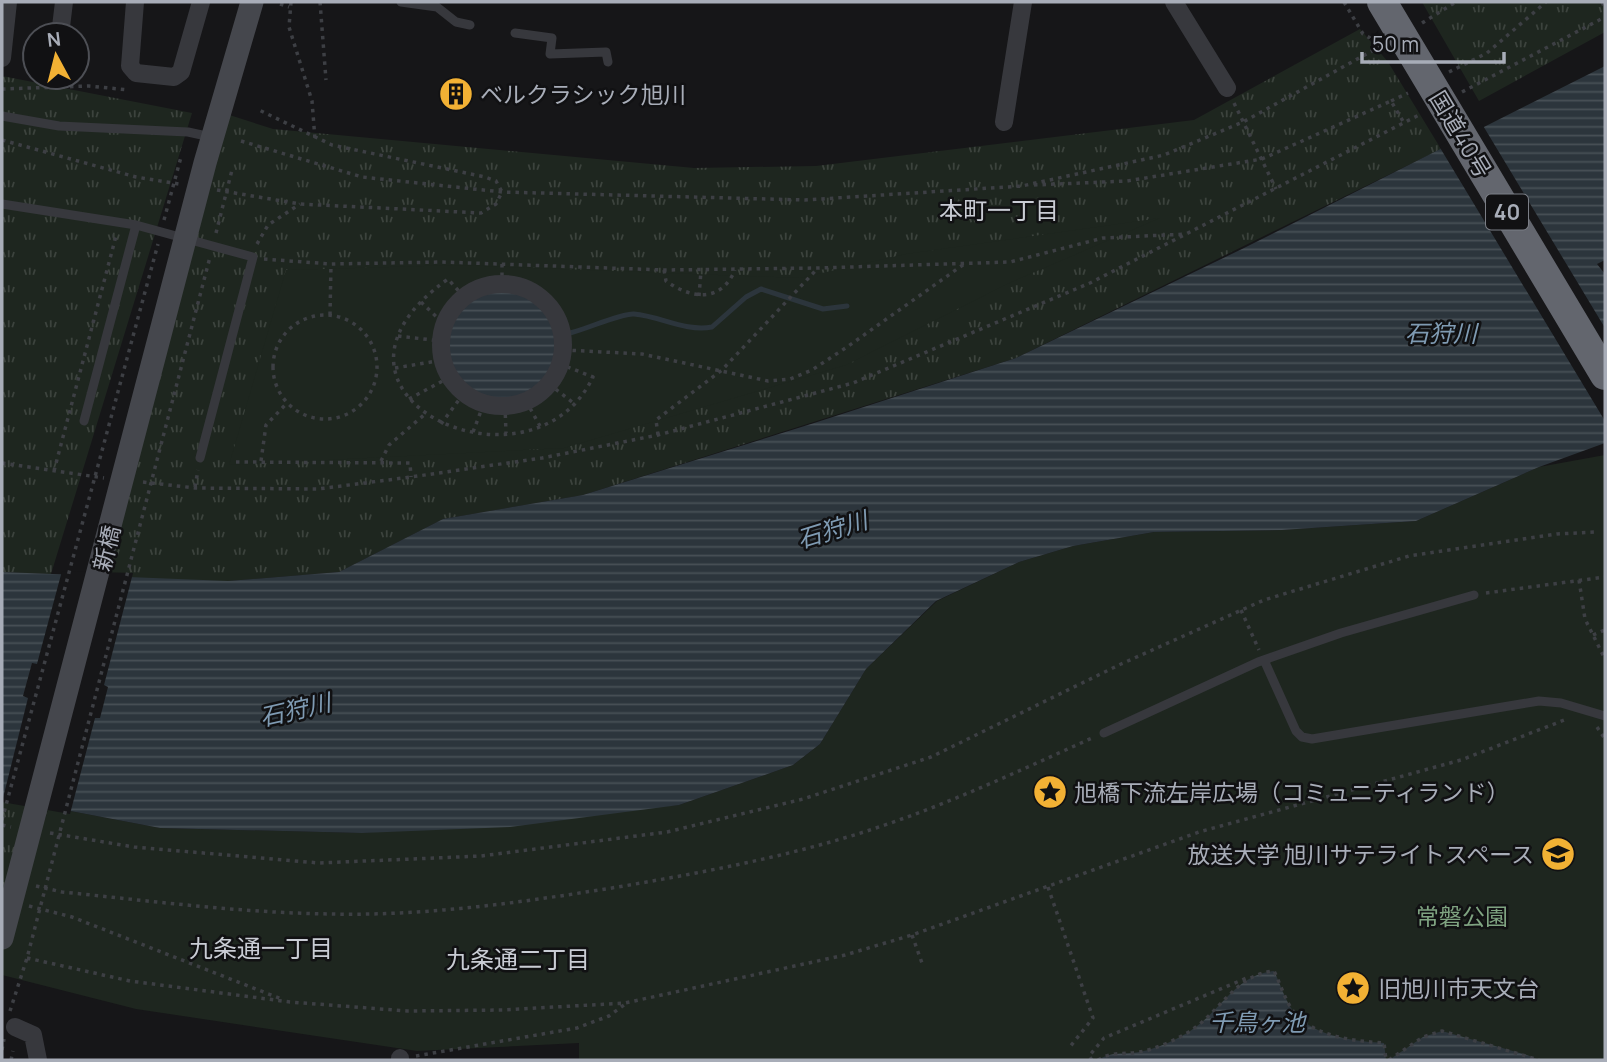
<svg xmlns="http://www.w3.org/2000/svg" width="1607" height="1062" viewBox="0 0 1607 1062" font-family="Manrope,'Noto Sans JP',sans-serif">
	<defs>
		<pattern id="grass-tufts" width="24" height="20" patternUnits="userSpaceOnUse" patternTransform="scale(1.75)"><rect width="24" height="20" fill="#1e261f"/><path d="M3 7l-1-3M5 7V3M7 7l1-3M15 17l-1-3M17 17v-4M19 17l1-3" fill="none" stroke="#3c433d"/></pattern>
		<pattern id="water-rules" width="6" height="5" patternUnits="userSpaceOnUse" patternTransform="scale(1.75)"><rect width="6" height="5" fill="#2c353c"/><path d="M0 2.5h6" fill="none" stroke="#485056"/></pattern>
	</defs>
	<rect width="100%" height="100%" fill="#161618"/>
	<path fill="url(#grass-tufts)" d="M1422,2H1605V32L1479,101Z
		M1360,29L1388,62L1441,149L1016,358L583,495L443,519L339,572L228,581L97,584L220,112L273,129L694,168L816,166L1194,120Z
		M2,76L192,113L51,574L2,572Z
		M2,797L49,807L2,942Z"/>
	<path fill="#1e261f" d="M1160,218L1007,284L846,365L564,448L229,465L286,270L458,265L800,278L906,254Z
		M1605,455V1060H579V1043L417,1051L136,1009L2,975V942L49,807L160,828L362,833L679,805L793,765L820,744L866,669L937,601L1019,562L1073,546L1154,532L1282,530L1416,521L1539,467Z"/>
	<path fill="url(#water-rules)" d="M1605,66V260L1597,264L1605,274V443L1539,467L1416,521L1282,530L1154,532L1073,546L1019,562L936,601L866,669L820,744L793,765L679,805L510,827L362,833L160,828L2,798V572L228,581L339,572L443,519L583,495L811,424L1016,358L1242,249Z
		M448 345a54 54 0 1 1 108 0a54 54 0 1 1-108 0Z
		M1274,971C1280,983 1285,1000 1293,1011C1313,1037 1354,1041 1384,1043L1386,1060H1098C1112,1051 1123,1055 1139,1052C1154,1050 1181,1038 1193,1029C1221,1010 1237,974 1274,971Z
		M1442,1031L1527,1055L1539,1060H1389L1423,1037Z"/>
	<path fill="#161618" d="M1482,124L1605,328V421L1439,146Z
		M62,571L133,573L104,685L108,687L100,718H95L70,814L2,802L28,698L23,696L32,663L37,664Z"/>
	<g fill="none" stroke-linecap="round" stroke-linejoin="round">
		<path stroke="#2c353c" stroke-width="5" d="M570,333C587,329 621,313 634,314C660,316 685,332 712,327L746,297L761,289L823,309L847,306"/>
		<path stroke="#3d3f44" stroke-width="3.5" stroke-dasharray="3.5 5" stroke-linecap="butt" d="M291,2L289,27L312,101L315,139
			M320,2L326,80
			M1344,2L1363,34L1377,42
			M1602,2L1605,8
			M280,4L289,7
			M1422,23L1456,2
			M1449,72L1487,53L1546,2
			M2,89L89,86L129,90
			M1462,92L1605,17
			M1391,101L1408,93
			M1234,103L1276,189
			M2,140L136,177L179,184
			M241,141L362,177L502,192L805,200L1022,186L1164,155L1243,122L1381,46
			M1034,185L1127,181L1262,159L1391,101L1404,123
			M217,190L300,204L481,213L496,204L502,192L496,181L485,177L332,145L259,110
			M164,220L181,157
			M216,233L232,170
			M257,244L268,225L300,204
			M264,259L331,264L442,262L664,270L818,268L1010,262L1103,238L1187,234
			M502,264V285
			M664,270L666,281C691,299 721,303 735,270
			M699,296L701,271
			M464,297L448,279C286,394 531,506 593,377L560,364
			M421,302L445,325
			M330,315L331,264
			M273 367a52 52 0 1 1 104 0a52 52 0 1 1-104 0Z
			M398,336L441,341
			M564,350L642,354L768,381L790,379L812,370L847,347L967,262
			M395,368L443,360
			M549,384L576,405
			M409,399L450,377
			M526,401L540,426
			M505,406L506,433
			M441,424L464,393
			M473,432L484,403
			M658,435L656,420L722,370L818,268
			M261,461L266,425L287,403
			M381,461L389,445L424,415
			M236,462L410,463L411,477
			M2,463L104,478
			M54,471L116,236H112
			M143,482L195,488L318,489L411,477L542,458L658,435L853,383L1090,283L1421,114
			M195,487L198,470
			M1579,580L1585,619L1605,659
			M1486,593L1605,577
			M1241,610L1259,650
			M1593,635L1605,630
			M1597,727L1605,739
			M2,820L158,244
			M2,825L11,827
			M50,833L134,847L319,863L481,856L667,832L803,799L931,757L1121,664L1264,600L1409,556L1557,534L1596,532
			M36,886L62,892C152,901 242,913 332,914C428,916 524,902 618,887C705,872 792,856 876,828C951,803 1021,770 1092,738
			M1048,887L1093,1018L1069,1048
			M29,906L72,917L284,1000
			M912,935L922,963
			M27,958L130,981L290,1002L407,1011L503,1010L625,1003L845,955L912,935L1199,832L1461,760L1567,719
			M10,1011L27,958L210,257
			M2,1050L4,1039
			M416,1056L577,1028L609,1016L624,1005
			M11,1060L13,1051
			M1092,1060L1089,1056L1104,1038L1249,977
			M1098,1060C1112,1051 1123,1055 1139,1052C1154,1050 1181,1038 1193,1029C1221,1010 1237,974 1274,971C1280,983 1285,1000 1293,1011C1313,1037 1354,1041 1384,1043L1386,1060
			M1389,1060L1423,1037L1442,1031L1539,1060"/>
		<path stroke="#37383d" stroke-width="9" d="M401,2L437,7L456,22L470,25
			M515,33L552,38L550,54L606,52L608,62
			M2,116L59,126L188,132L211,137
			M2,204L136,225L253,257L200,458
			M84,421L136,225
			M1264,660L1296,731L1302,737L1312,739L1539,701L1561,703L1605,716
			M1104,733L1258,662L1341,633L1474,595"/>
		<path stroke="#37383d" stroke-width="18" d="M135,2L130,66L136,73L174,77L181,72L201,2
			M1174,2L1227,88
			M60,35L64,2
			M2,58L8,2
			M1004,122L1023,2
			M441 345a61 61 0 1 1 122 0a61 61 0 1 1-122 0Z
			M15,1027L33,1035L38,1060
			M400,1060V1058"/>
		<path stroke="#45474d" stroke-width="23" d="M2,938L205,163L252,2"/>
		<path stroke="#63666e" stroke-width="30" d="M1382,2L1605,375"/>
	</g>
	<defs>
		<g id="building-disc" transform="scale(1.75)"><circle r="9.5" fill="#f2b134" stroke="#111113"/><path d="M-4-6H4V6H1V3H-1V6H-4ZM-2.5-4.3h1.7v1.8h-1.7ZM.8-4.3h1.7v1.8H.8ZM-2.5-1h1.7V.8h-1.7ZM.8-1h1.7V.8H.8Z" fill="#111"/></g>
		<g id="sight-disc" transform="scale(1.75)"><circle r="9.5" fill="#f2b134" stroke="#111113"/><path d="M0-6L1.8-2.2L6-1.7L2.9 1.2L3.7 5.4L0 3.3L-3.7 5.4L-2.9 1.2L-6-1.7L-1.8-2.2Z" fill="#111"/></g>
		<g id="university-disc" transform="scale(1.75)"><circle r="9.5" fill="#f2b134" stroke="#111113"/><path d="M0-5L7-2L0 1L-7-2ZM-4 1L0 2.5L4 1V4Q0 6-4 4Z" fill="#111"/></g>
	</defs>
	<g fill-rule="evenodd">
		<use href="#building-disc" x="456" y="94"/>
		<use href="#sight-disc" x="1050" y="792"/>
		<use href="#university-disc" x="1558" y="854"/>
		<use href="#sight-disc" x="1353" y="988"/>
	</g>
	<g text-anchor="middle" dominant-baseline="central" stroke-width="5" stroke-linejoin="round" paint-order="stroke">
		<rect fill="#111113" stroke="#7b7e86" stroke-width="2" x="1486" y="194.5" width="42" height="35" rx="5"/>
		<g font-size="21" font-weight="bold" fill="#a8adb8">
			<text x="1507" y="212">40</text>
		</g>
		<g font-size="23" fill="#a8adb8" stroke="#111113" text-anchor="start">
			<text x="480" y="94">ベルクラシック旭川</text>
			<text x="1074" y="792">旭橋下流左岸広場（コミュニティランド）</text>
			<text x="1534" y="854" text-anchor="end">放送大学 旭川サテライトスペース</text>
			<text x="1378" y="988">旧旭川市天文台</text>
		</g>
		<g font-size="23" fill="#a8adb8" stroke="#111113">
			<text transform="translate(1461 134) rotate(59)">国道40号</text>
			<text transform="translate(106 548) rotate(-76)">新橋</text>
		</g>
		<g font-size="23" fill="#7fa381" stroke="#111113">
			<text x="1462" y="916">常磐公園</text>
		</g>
		<g font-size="24" fill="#c9ccd4" stroke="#111113">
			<text x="999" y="209">本町一丁目</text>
			<text x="261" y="947">九条通一丁目</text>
			<text x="518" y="958">九条通二丁目</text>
		</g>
		<g font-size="24" font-style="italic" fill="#7f9bb3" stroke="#111113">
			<text x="1441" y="332">石狩川</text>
			<text transform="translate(832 529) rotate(-17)">石狩川</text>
			<text transform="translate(295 709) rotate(-13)">石狩川</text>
			<text x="1257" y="1021">千鳥ヶ池</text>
		</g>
	</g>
	<rect width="1607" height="1062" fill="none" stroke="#a8adb8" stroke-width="7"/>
	<g transform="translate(56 56) rotate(353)"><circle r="33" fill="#111113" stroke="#4d4f55" stroke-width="2"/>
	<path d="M0-5L12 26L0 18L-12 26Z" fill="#f2b134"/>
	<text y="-10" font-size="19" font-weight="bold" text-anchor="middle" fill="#a8adb8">N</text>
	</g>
	<path d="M1362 52v10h142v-10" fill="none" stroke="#a8adb8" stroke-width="3.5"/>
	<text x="1372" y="52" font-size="21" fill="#a8adb8" stroke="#111113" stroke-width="5" paint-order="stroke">50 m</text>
</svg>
